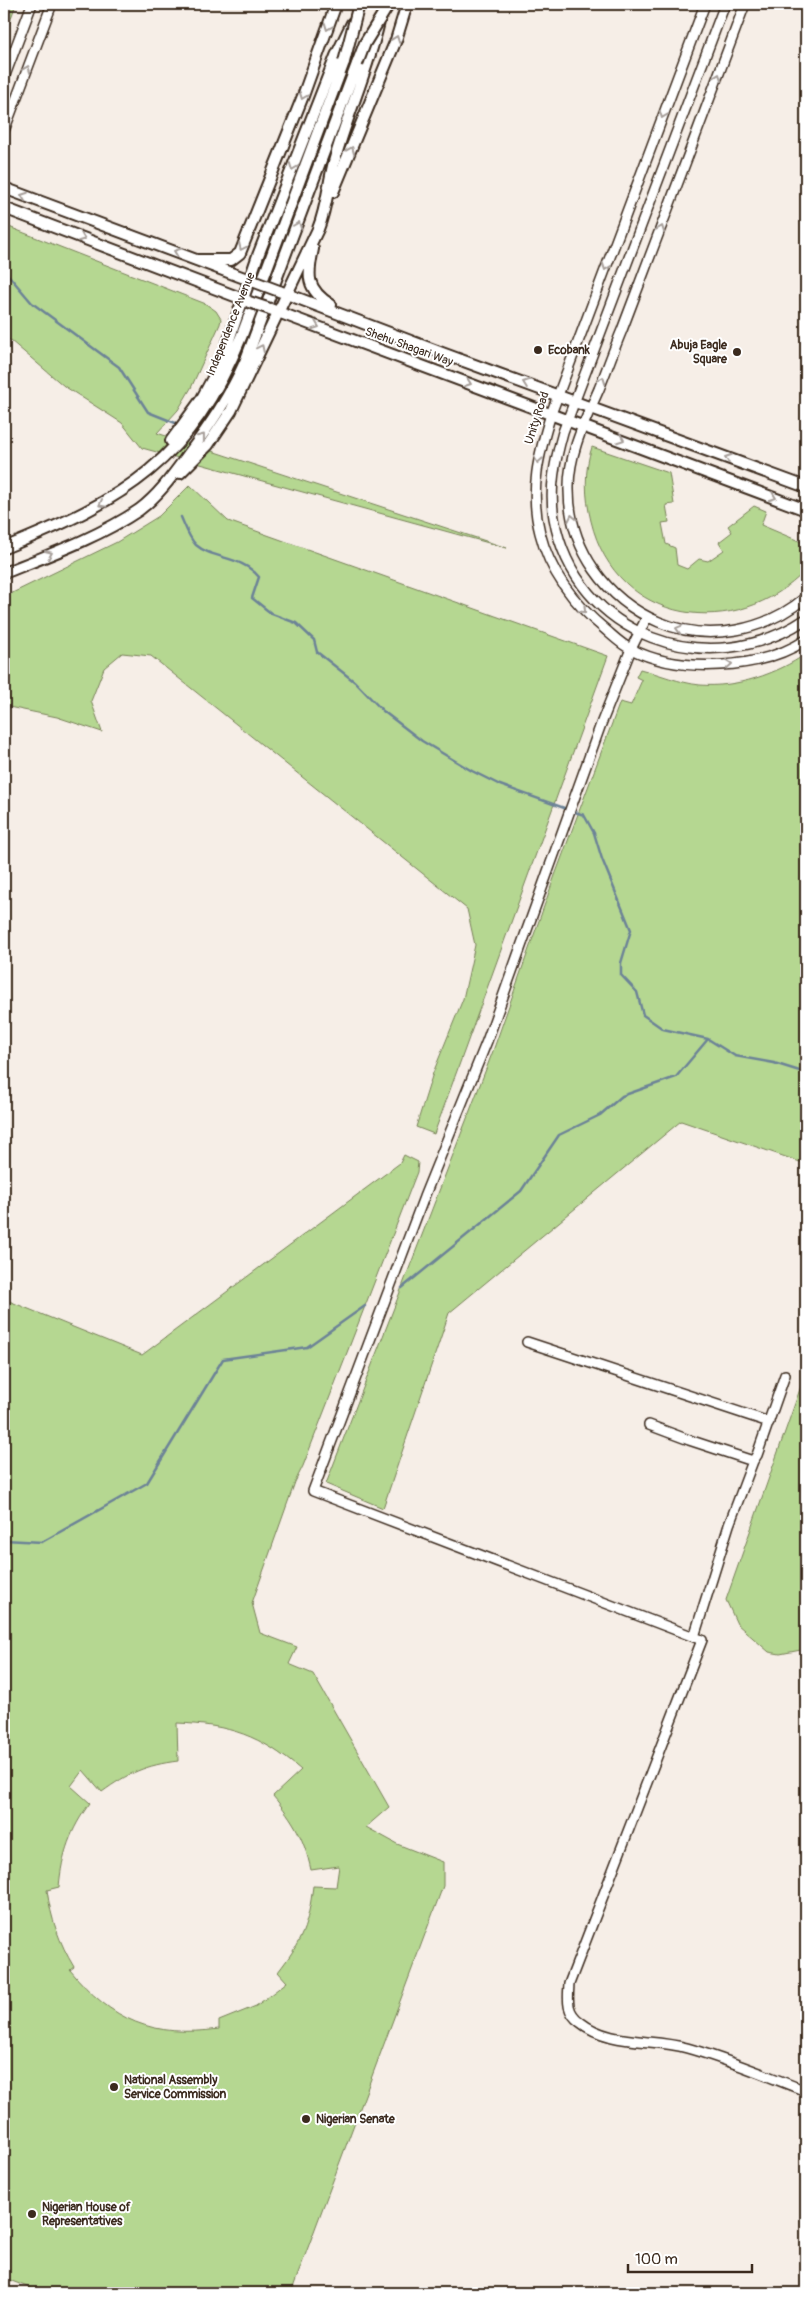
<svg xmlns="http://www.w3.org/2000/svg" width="810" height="2297" viewBox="0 0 810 2297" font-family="Pangolin,sans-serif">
	<rect width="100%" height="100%" fill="#f6eee7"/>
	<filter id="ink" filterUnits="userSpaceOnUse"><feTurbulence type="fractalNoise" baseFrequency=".02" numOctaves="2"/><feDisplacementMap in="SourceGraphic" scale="10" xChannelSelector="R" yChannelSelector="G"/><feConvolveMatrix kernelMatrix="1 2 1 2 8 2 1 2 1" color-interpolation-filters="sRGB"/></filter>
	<g filter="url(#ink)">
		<path fill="#b5d791" stroke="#788058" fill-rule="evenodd" d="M4,4H16L4,38Z
			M4,225L206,304L216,311L221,319L220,324L191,388L178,410L157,433L507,548L142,448L122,423L64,386L4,335Z
			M592,447L669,473L674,504L666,505L669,522L662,523L666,544L675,548L677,565L687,569L699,559L708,561L724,550L719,542L732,532L728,526L754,506L766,511L761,525L806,544V570C737,642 616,625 591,521C585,497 584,470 592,447Z
			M190,485L228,521L608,656L434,1134L416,1127L433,1073L463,999L475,945L467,909L151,656L122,653L104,668L91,701L102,732L57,717L4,706V691L9,667L4,665V597L117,542L159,516Z
			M806,654V1164L681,1121L449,1313L383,1508L326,1484L493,1051L554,878L620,702L631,705L642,680L636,677L640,669C659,674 680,683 700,685C737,688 776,674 806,654Z
			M404,1155L418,1162L417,1172L303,1466L295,1482L252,1603L260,1633L297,1647L289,1664L313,1674L389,1807L366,1827L397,1844L443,1862V1886L291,2293H43L4,2278V1299L142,1355L400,1163ZM177,1723C230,1725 260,1735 301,1770L273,1796C294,1821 304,1838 311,1870L339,1866L336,1887L313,1886C308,1926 302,1941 278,1972L287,1982L256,2006L219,2021V2029C153,2038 112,2021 70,1970L74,1967C59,1942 51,1919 47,1890L59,1887C62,1854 70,1830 90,1803L71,1786L83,1770L102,1792C128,1773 146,1765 178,1761Z
			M806,1372V1649L780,1654L769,1652L737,1624L726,1600Z"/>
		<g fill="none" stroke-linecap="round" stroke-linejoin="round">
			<path stroke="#6c8397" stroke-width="2.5" d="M4,270L32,303L119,367L148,412L178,424
				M181,517C185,526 189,538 196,545C213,560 241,555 259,577L252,598L272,614L296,623L314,640L317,652L355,682L383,711L422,741L472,771L500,785L567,809
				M572,811L584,815L594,833L602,859L631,930L621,963V975L637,992L643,1015L663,1029L708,1039L735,1056L774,1063L806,1073
				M402,1288L521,1191L559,1135L600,1115L622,1096L676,1077L708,1039
				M4,1540L42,1542L147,1483L223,1359L307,1347L365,1306"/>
			<g stroke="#3b2a1e" stroke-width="12">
				<path id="minor" d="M705,4L551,414C539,453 529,491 540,533C550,573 575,605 607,631C614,637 622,645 631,649C680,674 760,670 806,640
					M725,4L563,432C555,461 549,488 554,518C575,637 710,684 806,619
					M745,4C704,113 664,221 622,330C614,349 607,369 599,389C585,421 568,454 569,490C569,548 606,600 659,622C708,643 766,631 806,597
					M4,78L32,4
					M4,131L52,4
					M647,617L631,649L601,724L487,1041L424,1197L313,1491L702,1640L569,1984C568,2000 566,2012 580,2022C610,2046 652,2038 687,2048C727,2059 767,2076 806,2091
					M527,1342L769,1422
					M649,1425L689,1440L753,1461
					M694,1637L729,1525L753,1461L757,1455L785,1375"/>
			</g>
			<g stroke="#3b2a1e" stroke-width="14">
				<path id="major" d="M4,188L255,282
					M333,192L396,40L407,4
					M4,208L248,301
					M313,249C307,276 306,289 331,305
					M197,260H231L240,253L303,96L336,4
					M279,291L442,353L806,487
					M270,309L806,510
					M171,441L201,400L221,363L257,258L336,56L352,23
					M180,473L208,445L231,411L318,229C327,207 328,185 334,162C347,115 368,70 379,22
					M4,548C126,499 190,461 242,335L344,62
					M4,573C49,555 99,537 139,510C159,495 173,475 187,456C210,425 230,396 245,362L357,64"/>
			</g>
			<use href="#minor" stroke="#fff" stroke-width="9"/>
			<use href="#major" stroke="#fff" stroke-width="10"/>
			<g stroke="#3b2a1e" stroke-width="14" stroke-linecap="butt">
				<path id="major-bridge" d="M344,62L359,4
					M357,64L365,43L389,4
					M255,282L279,291
					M249,302L270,309"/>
			</g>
			<use href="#major-bridge" stroke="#fff" stroke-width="10"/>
		</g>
		<defs><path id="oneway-chevron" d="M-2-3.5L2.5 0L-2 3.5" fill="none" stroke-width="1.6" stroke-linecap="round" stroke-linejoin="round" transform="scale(1.25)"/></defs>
		<g stroke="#a79f9a">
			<use href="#oneway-chevron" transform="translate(328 27) rotate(111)"/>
			<use href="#oneway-chevron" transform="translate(396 39) rotate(-70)"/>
			<use href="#oneway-chevron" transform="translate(27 69) rotate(-69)"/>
			<use href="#oneway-chevron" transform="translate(718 77) rotate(-70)"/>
			<use href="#oneway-chevron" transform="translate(303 96) rotate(111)"/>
			<use href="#oneway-chevron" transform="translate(663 115) rotate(111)"/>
			<use href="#oneway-chevron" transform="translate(351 150) rotate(-67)"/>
			<use href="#oneway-chevron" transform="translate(293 167) rotate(111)"/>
			<use href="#oneway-chevron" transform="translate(24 196) rotate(-160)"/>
			<use href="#oneway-chevron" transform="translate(298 225) rotate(-69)"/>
			<use href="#oneway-chevron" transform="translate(661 229) rotate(-69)"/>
			<use href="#oneway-chevron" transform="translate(82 238) rotate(21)"/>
			<use href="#oneway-chevron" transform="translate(242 247) rotate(116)"/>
			<use href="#oneway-chevron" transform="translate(177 252) rotate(-159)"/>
			<use href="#oneway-chevron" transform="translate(606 267) rotate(110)"/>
			<use href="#oneway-chevron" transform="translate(316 326) rotate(21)"/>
			<use href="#oneway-chevron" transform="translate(261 348) rotate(-64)"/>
			<use href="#oneway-chevron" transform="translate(602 380) rotate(-69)"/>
			<use href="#oneway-chevron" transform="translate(468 383) rotate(20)"/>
			<use href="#oneway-chevron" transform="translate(526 383) rotate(-160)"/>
			<use href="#oneway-chevron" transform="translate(202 437) rotate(-52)"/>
			<use href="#oneway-chevron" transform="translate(621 439) rotate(21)"/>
			<use href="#oneway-chevron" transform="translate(728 458) rotate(-160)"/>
			<use href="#oneway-chevron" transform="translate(538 460) rotate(100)"/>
			<use href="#oneway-chevron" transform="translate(773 497) rotate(21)"/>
			<use href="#oneway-chevron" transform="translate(102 504) rotate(151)"/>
			<use href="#oneway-chevron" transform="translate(572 518) rotate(-102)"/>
			<use href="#oneway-chevron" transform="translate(49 554) rotate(-23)"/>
			<use href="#oneway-chevron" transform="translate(583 610) rotate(46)"/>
			<use href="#oneway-chevron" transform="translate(679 629) rotate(-165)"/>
			<use href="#oneway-chevron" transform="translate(729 664) rotate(-4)"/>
		</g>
	</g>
	<g fill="#3b2a1e" stroke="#fff" stroke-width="2">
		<circle cx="538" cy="350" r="5"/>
		<circle cx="737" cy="352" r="5"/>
		<circle cx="114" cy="2087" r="5"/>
		<circle cx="306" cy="2119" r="5"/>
		<circle cx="32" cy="2214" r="5"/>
	</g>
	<g text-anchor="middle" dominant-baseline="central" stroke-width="4" stroke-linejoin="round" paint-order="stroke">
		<g font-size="12" fill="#3b2a1e" stroke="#fff">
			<text transform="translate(231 324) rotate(-68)">Independence Avenue</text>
			<text transform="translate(409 347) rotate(20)">Shehu Shagari Way</text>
			<text transform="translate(537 418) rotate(-72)">Unity Road</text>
		</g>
		<g font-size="12" font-weight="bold" fill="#3b2a1e" stroke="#fff" text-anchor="start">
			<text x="727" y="345" text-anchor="end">Abuja Eagle<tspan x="727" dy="14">Square</tspan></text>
			<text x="548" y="350">Ecobank</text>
			<text x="124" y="2080">National Assembly<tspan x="124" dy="14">Service Commission</tspan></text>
			<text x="316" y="2119">Nigerian Senate</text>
			<text x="42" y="2207">Nigerian House of<tspan x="42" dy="14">Representatives</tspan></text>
		</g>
	</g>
	<rect width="810" height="2297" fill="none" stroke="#fff" stroke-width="20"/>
	<rect x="10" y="10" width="790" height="2277" fill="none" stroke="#3b2a1e" stroke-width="2" filter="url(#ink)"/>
	<path d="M628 2264v8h124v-8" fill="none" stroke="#3b2a1e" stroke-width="2.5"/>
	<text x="635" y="2264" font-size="15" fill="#3b2a1e" stroke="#ffffff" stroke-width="4" paint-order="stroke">100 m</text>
</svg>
